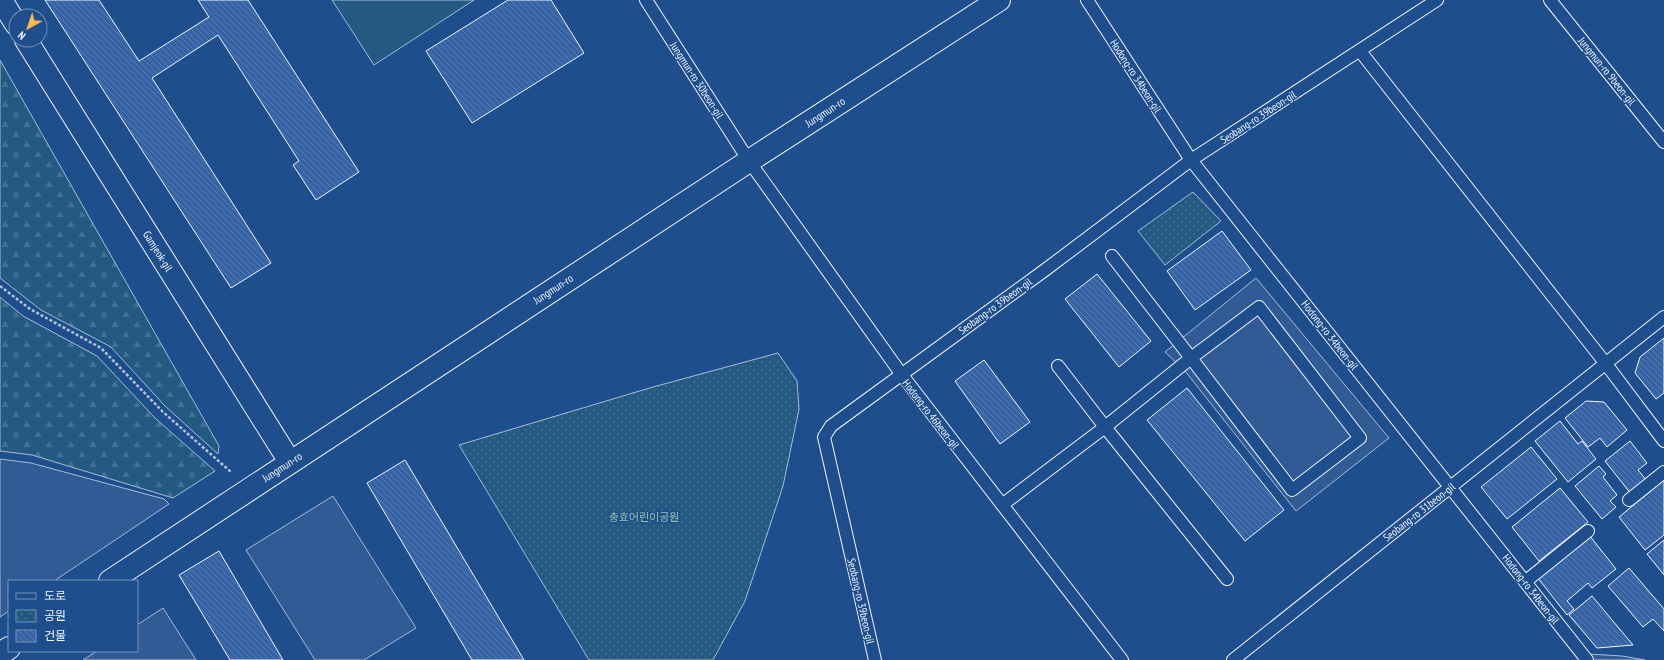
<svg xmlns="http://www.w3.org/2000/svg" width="1664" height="660" viewBox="0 0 1664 660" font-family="'PT Sans Narrow','Noto Sans KR',sans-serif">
	<defs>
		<pattern id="forest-firs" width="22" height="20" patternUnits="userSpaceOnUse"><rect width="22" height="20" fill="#245a82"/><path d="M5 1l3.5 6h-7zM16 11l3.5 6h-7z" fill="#447295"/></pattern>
		<pattern id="park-dots" width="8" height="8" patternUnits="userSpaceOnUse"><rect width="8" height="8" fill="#245a82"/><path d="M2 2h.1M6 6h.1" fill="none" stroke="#447295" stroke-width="1.8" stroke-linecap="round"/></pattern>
		<pattern id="building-back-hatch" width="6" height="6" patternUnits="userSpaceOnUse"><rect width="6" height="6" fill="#3563a3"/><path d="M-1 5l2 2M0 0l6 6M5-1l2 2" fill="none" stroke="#537ab1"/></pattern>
	</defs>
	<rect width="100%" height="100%" fill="#1f4e8c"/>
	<path fill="url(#forest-firs)" stroke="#a8bbd7" d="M0,60L219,446L218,454L165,406L111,347L41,310L0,278Z
		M0,297L23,316L97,356L155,418L215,471L173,498L32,455L0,451Z"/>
	<path fill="url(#park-dots)" stroke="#a8bbd7" d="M1193,192L1221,221L1165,265L1138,231Z
		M778,353L797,381L799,409L783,486L745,601L713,660H589L459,445L653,387Z"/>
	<path fill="#245a82" stroke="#a8bbd7" d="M332,0H474L374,65Z"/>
	<path fill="#305b95" stroke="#a8bbd7" d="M1256,278L1389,438L1296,511L1185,371L1165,352Z
		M0,459L31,463L164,499L169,504L54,581H9V611L0,617Z
		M333,496L416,628L364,660H315L246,550Z
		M163,608L196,660H83L97,651H137V625Z
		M1588,654L1622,656L1645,660H1591Z"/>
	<path fill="url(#building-back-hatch)" stroke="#f2f6ff" d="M45,0H99L139,61L209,17L198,0H248L359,172L316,200L293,165L299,161L218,35L152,78L271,263L231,288Z
		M508,0H551L584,53L472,123L426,51Z
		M1222,231L1251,270L1195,310L1167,271Z
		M1097,274L1151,341L1119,367L1065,299Z
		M1664,338V393L1656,399L1635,373L1640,357Z
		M984,360L1030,422L1000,444L955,381Z
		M1187,388L1284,510L1245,541L1147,420Z
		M1586,401L1604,402L1627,430L1607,447L1600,438L1588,447L1565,418Z
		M1560,421L1578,444L1582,441L1596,459L1568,482L1535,441Z
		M1630,441L1647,463L1638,470L1647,481L1631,494L1605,461Z
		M1531,447L1557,479L1507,519L1481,487Z
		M405,460L524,660H472L367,483Z
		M1599,466L1606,474L1603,477L1617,495L1610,501L1616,507L1602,519L1575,486Z
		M1664,480V535L1645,550L1619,517Z
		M1560,488L1588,522L1539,561L1512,527Z
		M1589,535L1616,569L1592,588L1588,583L1567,601L1574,609L1567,615L1537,577Z
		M1664,540V575L1647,554Z
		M219,551L283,660H230L179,575Z
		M1629,568L1664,609V631L1653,619L1643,627L1608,586Z
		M1592,596L1633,645L1597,648L1569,615Z"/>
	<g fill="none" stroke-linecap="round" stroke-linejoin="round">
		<g stroke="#f2f6ff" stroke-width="14">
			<path id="lane" d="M646,0L749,161L902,375L1122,660
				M1087,0L1191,160L1587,660
				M1550,0L1664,142
				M1360,51L1606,364L1664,441
				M1058,366L1105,427L1191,358L1292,490L1360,438L1259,307L1191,358L1112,256
				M1629,500L1664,472
				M1002,505L1105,427L1227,579
				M1526,581L1588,531
				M875,660L824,437L831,426L1045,270L1191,160L1437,0
				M1233,660L1664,317"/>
		</g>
		<g stroke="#f2f6ff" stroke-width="24">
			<path id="street" d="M1,0L16,24
				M26,40L290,462
				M110,581L749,161L999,0
				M0,654L9,648"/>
		</g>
		<path stroke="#b3c4dc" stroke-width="2.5" stroke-dasharray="3 2" stroke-linecap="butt" d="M0,286L30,309L101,348L163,412L231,472"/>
		<use href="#lane" stroke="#1f4e8c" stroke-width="12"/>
		<use href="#street" stroke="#1f4e8c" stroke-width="22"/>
	</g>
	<g text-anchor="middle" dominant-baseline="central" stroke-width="3" stroke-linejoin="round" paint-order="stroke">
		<g font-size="11" fill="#f2f6ff" stroke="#1f4e8c">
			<text transform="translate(1607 71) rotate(51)">Jungmun-ro 9beon-gil</text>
			<text transform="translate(1136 76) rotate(57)">Hodong-ro 34beon-gil</text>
			<text transform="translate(697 80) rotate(57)">Jungmun-ro 30beon-gil</text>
			<text transform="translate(825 112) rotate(-33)">Jungmun-ro</text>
			<text transform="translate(1258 117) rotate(-33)">Seobang-ro 39beon-gil</text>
			<text transform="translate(158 251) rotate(58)">Gamjeok-gil</text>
			<text transform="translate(553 289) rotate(-33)">Jungmun-ro</text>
			<text transform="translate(995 306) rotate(-36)">Seobang-ro 39beon-gil</text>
			<text transform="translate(1330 335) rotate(52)">Hodong-ro 34beon-gil</text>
			<text transform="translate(931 414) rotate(52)">Hodong-ro 46beon-gil</text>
			<text transform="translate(282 467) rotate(-33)">Jungmun-ro</text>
			<text transform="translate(1419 512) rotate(-38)">Seobang-ro 31beon-gil</text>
			<text transform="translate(1531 589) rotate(52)">Hodong-ro 34beon-gil</text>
			<text transform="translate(861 601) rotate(77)">Seobang-ro 39beon-gil</text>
		</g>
		<g font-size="11" fill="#97c8a6" stroke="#1f4e8c">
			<text x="644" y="517">충효어린이공원</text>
		</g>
	</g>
	<rect x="8" y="580" width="130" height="72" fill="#1f4e8c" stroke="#7391ba"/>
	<rect x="16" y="593" width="20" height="6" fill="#1f4e8c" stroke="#7391ba"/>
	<text x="44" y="600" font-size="12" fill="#f2f6ff">도로</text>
	<rect x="16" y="610" width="20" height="12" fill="url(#park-dots)" stroke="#7391ba"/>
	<text x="44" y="620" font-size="12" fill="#f2f6ff">공원</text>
	<rect x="16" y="630" width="20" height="12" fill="url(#building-back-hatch)" stroke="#7391ba"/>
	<text x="44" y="640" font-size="12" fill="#f2f6ff">건물</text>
	<g transform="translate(28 28) rotate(220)"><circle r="19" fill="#1f4e8c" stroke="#7391ba"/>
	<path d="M0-3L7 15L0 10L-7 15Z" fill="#ffb74d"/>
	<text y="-6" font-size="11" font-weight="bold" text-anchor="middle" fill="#f2f6ff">N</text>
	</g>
</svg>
